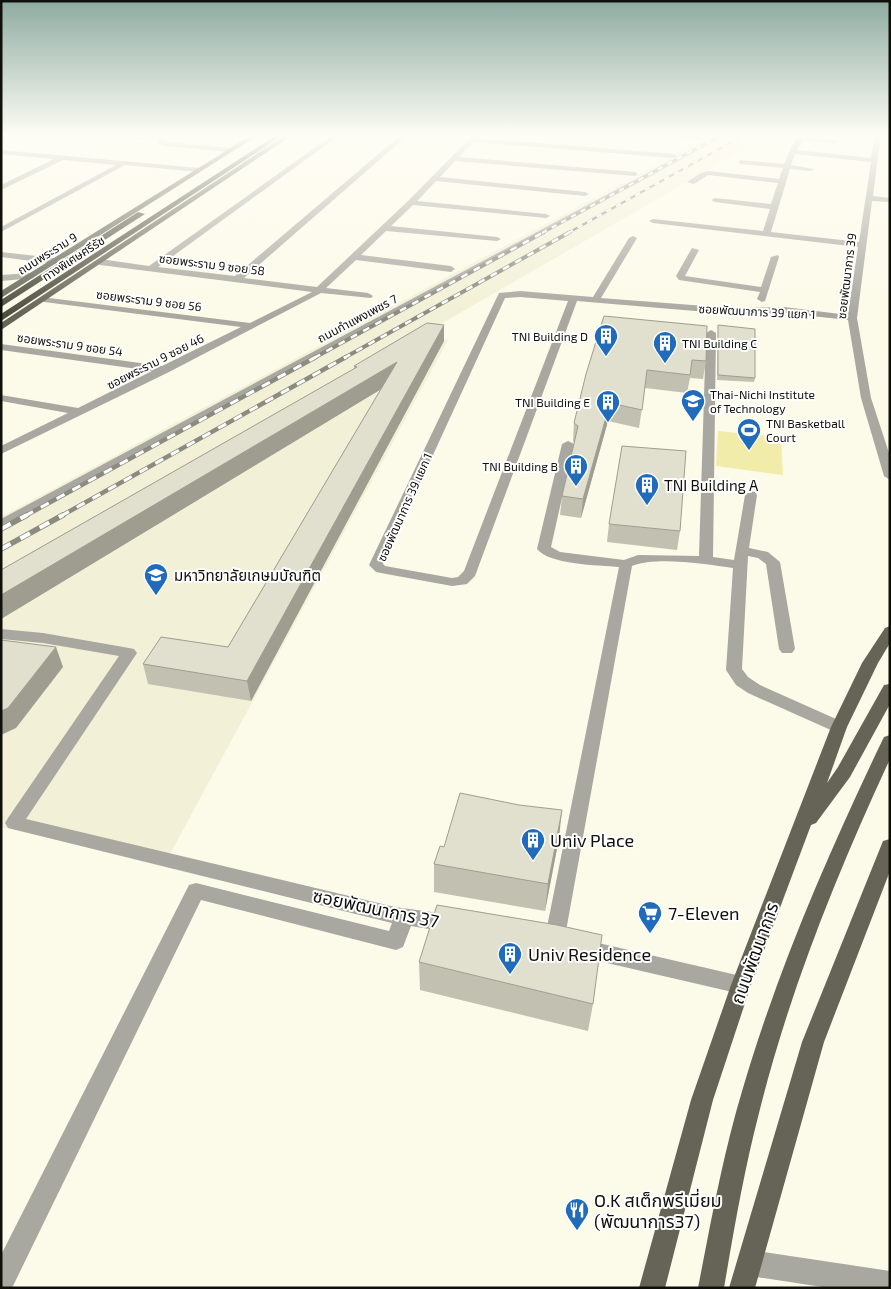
<svg xmlns="http://www.w3.org/2000/svg" width="891" height="1289" viewBox="0 0 891 1289" font-family="'Exo 2','Noto Sans Thai',sans-serif">
	<rect width="100%" height="100%" fill="#fcfae8"/>
	<path fill="#f2f0d6" d="M713,134H770L1,578V517Z
		M429,337L448,340L164,865L1,827V588Z"/>
	<path fill="#f2ecab" d="M718,431L781,437L783,475L716,466Z"/>
	<g fill="none" stroke-linecap="round" stroke-linejoin="round">
		<path fill="#a8a7a0" fill-rule="evenodd" d="M11,134H29L26,136Z
			M106,134H125L145,138L142,140Z
			M165,134L171,135L165,142L231,148L234,150L231,152L164,146L158,143V141Z
			M334,134H341L158,267L235,276L402,134H409L244,278L317,287L408,201L474,134H481L477,138L674,154L677,156L674,158L474,142L459,157L635,172L638,174L635,176L455,161L440,177L585,192L589,194L585,196L436,181L417,201L546,214L550,216L546,218L413,205L391,226L497,237L501,239L497,241L386,231L361,255L451,266L455,269L451,272L356,260L326,288L368,293L373,296L371,298L321,293L169,372L1,454V446L68,413L1,401V395L78,408L152,371L1,350V344L162,366L241,327L44,302L41,301V297L250,323L312,292L100,265L96,262L100,259L149,266Z
			M645,134H674L705,138L702,140L648,136Z
			M720,134H728L1,528V519Z
			M801,134H808L806,137L838,141L835,143L803,140L797,150L871,158L875,134H881L873,196L890,198V202L872,201L857,318L871,398L890,456V480L884,476L861,398L848,320L784,313L731,314L577,301L475,576L467,584L452,586L381,573L376,572L369,565L499,293L520,291L593,297L629,238L633,236L637,238L601,298L731,308L784,307L848,315L858,247L653,223L649,221L653,219L763,231L770,209L715,202L711,200L715,198L771,204L778,183L708,175L694,184L687,182L701,173L708,171L779,179L783,168L741,164L738,162L741,160L784,164C789,154 793,140 801,134ZM795,154L871,162L859,242L771,232L790,169L811,171L814,169L791,165ZM520,297L568,301L464,571L458,577L452,578L385,566L383,564L505,298Z
			M1,150L199,168L202,170L199,172L125,165L1,232V227L116,165L63,160L1,190V185L54,159L1,154Z
			M692,248L699,250L685,276L761,287L771,257L778,255L779,257L765,301L762,302L757,299L760,292L679,280L676,276Z
			M1,252L55,258L59,261L55,264L1,257Z
			M31,273L34,274V278L1,281V275Z
			M711,330L716,333L713,557L734,560L745,495L751,491L755,492L757,495L749,548L768,552L780,562L795,649L792,653H782L779,649L766,564L758,558L748,556L742,669L748,677L760,685L845,723L847,727L845,731L839,733L833,731L748,693L736,685L726,670L733,568C707,564 656,556 632,566L564,942L561,948L554,951L547,948L544,942L619,567C598,565 550,565 537,549L562,444L568,441L574,444L551,547L560,552L624,560L638,555L699,556L706,333Z
			M1,629L43,633L129,648L134,649L137,653L26,819L395,907L453,915L460,918L463,924L460,930L453,933L411,926L403,947L396,950L201,900L12,1288H1V1255L189,885L196,883L389,931L392,923L8,828L5,823L8,818L119,656L43,643L1,639Z
			M581,939L741,976L748,978L751,985L748,992L741,994L581,957L574,954L571,948L574,942Z
			M750,1250L890,1271V1288H829L750,1276L741,1272L737,1263L741,1254Z"/>
		<path fill="#656457" fill-rule="evenodd" d="M253,134H260L1,298V291Z
			M287,134H294L1,330V323Z
			M890,626V643L878,663L847,727L827,783L838,767L884,685L890,684V704L850,777L816,823L811,825L751,985L713,1100L665,1288H639L691,1100L731,985L831,727L862,663L885,628Z
			M890,735V759C837,873 789,992 759,1113C744,1171 734,1229 724,1288H698C711,1221 723,1154 743,1088C778,969 828,854 882,741L884,737Z
			M890,839V871L824,1042L755,1288H729L802,1042L881,846L883,841Z"/>
		<path fill="#4e4d3e" fill-rule="evenodd" d="M278,134H285L1,321V314Z
			M138,212L145,214L1,307V300Z"/>
		<g stroke="#8c8b7f" stroke-width="2.5">
			<path id="rail-far3" d="M542,233L723,134
				M568,233L746,134"/>
		</g>
		<g stroke="#8c8b7f" stroke-width="4">
			<path id="rail-far2" d="M314,358L544,232
				M344,358L570,232"/>
		</g>
		<g stroke="#8c8b7f" stroke-width="4.5">
			<path id="rail-far1" d="M25,516L316,357
				M61,516L346,357"/>
		</g>
		<g stroke="#8c8b7f" stroke-width="5.5">
			<path id="rail" d="M1,529L27,515
				M1,549L63,515"/>
		</g>
		<use href="#rail-far3" stroke="#fff" stroke-width="2" stroke-dasharray="5.5" stroke-linecap="butt"/>
		<use href="#rail-far2" stroke="#fff" stroke-width="2.5" stroke-dasharray="7" stroke-linecap="butt"/>
		<use href="#rail-far1" stroke="#fff" stroke-width="3" stroke-dasharray="9" stroke-linecap="butt"/>
		<use href="#rail" stroke="#fff" stroke-width="4" stroke-dasharray="11" stroke-linecap="butt"/>
	</g>
	<path fill="#c2c1b1" d="M604,316L706,361L703,379L690,378L687,393L645,388L639,428L608,421L581,518L560,515L562,496L574,442L573,441L574,423Z
		M444,325V341L251,701L148,684L143,664L228,647L381,389L1,619V570L354,369V366Z
		M718,325L755,378L754,382L717,380L718,329Z
		M609,524L680,531L677,550L607,542Z
		M559,838L545,911L434,892V864L444,847Z
		M419,962L593,1004L588,1031L420,990Z"/>
	<path fill="#9e9d90" d="M444,325V341L251,701L247,681Z
		M397,362L398,379L1,619V595Z
		M610,403L608,421L581,518L583,499Z
		M56,647L63,667L16,728L1,735V711Z
		M562,810L559,838L545,911L548,884Z"/>
	<path fill="#e1e0ce" stroke="#9e9d90" d="M604,316L707,326L706,361L692,360L690,375L647,370L642,410L610,403L583,499L562,496L578,426L574,423L586,374Z
		M427,323L444,325L247,681L143,664L161,637L228,647L397,362L1,595V570L357,367L354,366Z
		M718,325L755,329V378L718,375Z
		M622,446L686,451L680,531L609,524Z
		M1,640L56,647L8,708L1,711Z
		M460,793L519,805L562,810L548,884L434,864L440,846L444,847Z
		M437,905L557,925L602,935L593,1004L419,962Z"/>
	<linearGradient id="sky" x2="0" y2="1"><stop stop-color="#8eaba1"/><stop offset="0.43" stop-color="#fefdf5"/><stop offset="1" stop-color="#fefdf5" stop-opacity="0"/></linearGradient>
	<rect width="891" height="315" fill="url(#sky)"/>
	<defs>
		<g id="building-pin" transform="scale(1.25)"><path d="M0 17L-7.5 6A9.5 9.5 0 1 1 7.5 6Z" fill="#216bbb" stroke="#fff"/><path d="M-4-6H4V6H1V3H-1V6H-4ZM-2.5-4.3h1.7v1.8h-1.7ZM.8-4.3h1.7v1.8H.8ZM-2.5-1h1.7V.8h-1.7ZM.8-1h1.7V.8H.8Z" fill="#fff"/></g>
		<g id="school-pin" transform="scale(1.25)"><path d="M0 17L-7.5 6A9.5 9.5 0 1 1 7.5 6Z" fill="#216bbb" stroke="#fff"/><path d="M0-5L7-2L0 1L-7-2ZM-4 1L0 2.5L4 1V4Q0 6-4 4Z" fill="#fff"/></g>
		<g id="stadium-pin" transform="scale(1.25)"><path d="M0 17L-7.5 6A9.5 9.5 0 1 1 7.5 6Z" fill="#216bbb" stroke="#fff"/><path d="M0-5a6.5 5 0 1 0 0 10a6.5 5 0 1 0 0-10ZM-3.5-1.8h7v3.6h-7Z" fill="#fff"/></g>
		<g id="university-pin" transform="scale(1.25)"><path d="M0 17L-7.5 6A9.5 9.5 0 1 1 7.5 6Z" fill="#216bbb" stroke="#fff"/><path d="M0-5L7-2L0 1L-7-2ZM-4 1L0 2.5L4 1V4Q0 6-4 4Z" fill="#fff"/></g>
		<g id="supermarket-pin" transform="scale(1.25)"><path d="M0 17L-7.5 6A9.5 9.5 0 1 1 7.5 6Z" fill="#216bbb" stroke="#fff"/><path d="M-6-5.5h2.5l.6 2H6L4.5 2H-2.5L-4.4-4H-6ZM-1.5 3.2a1.3 1.3 0 1 0 .1 0ZM3 3.2a1.3 1.3 0 1 0 .1 0Z" fill="#fff"/></g>
		<g id="restaurant-pin" transform="scale(1.25)"><path d="M0 17L-7.5 6A9.5 9.5 0 1 1 7.5 6Z" fill="#216bbb" stroke="#fff"/><path d="M-5-6h1v4h1v-4h1v4h1v-4h1v5L-1.5 .5V6h-2V.5L-5-1ZM5-6V6H3V1.5H1.5Q1.5-4 5-6Z" fill="#fff"/></g>
	</defs>
	<g fill-rule="evenodd">
		<use href="#building-pin" x="606" y="336"/>
		<use href="#building-pin" x="665" y="343"/>
		<use href="#school-pin" x="693" y="401"/>
		<use href="#building-pin" x="608" y="402"/>
		<use href="#stadium-pin" x="749" y="430"/>
		<use href="#building-pin" x="576" y="466"/>
		<use href="#building-pin" x="647" y="485"/>
		<use href="#university-pin" x="156" y="575"/>
		<use href="#building-pin" x="533" y="840"/>
		<use href="#supermarket-pin" x="650" y="913"/>
		<use href="#building-pin" x="510" y="954"/>
		<use href="#restaurant-pin" x="577" y="1210"/>
	</g>
	<g text-anchor="middle" dominant-baseline="central" stroke-width="4" stroke-linejoin="round" paint-order="stroke">
		<g font-size="12" fill="#10100a" stroke="#fff">
			<text transform="translate(47 253) rotate(-32)">ถนนพระราม 9</text>
			<text transform="translate(73 258) rotate(-33)">ทางพิเศษศรีรัช</text>
			<text transform="translate(212 264) rotate(7)">ซอยพระราม 9 ซอย 58</text>
			<text transform="translate(846 276) rotate(-83)">ซอยพัฒนาการ 39</text>
			<text transform="translate(149 300) rotate(7)">ซอยพระราม 9 ซอย 56</text>
			<text transform="translate(757 311) rotate(3)">ซอยพัฒนาการ 39 แยก 1</text>
			<text transform="translate(357 318) rotate(-28)">ถนนกำแพงเพชร 7</text>
			<text transform="translate(70 344) rotate(8)">ซอยพระราม 9 ซอย 54</text>
			<text transform="translate(155 361) rotate(-27)">ซอยพระราม 9 ซอย 46</text>
			<text transform="translate(404 507) rotate(-66)">ซอยพัฒนาการ 39 แยก 1</text>
		</g>
		<g font-size="12" fill="#10100a" stroke="#fff" text-anchor="end">
			<text x="588" y="336">TNI Building D</text>
			<text x="682" y="343" text-anchor="start">TNI Building C</text>
			<text x="710" y="394" text-anchor="start">Thai-Nichi Institute<tspan x="710" dy="14">of Technology</tspan></text>
			<text x="590" y="402">TNI Building E</text>
			<text x="766" y="423" text-anchor="start">TNI Basketball<tspan x="766" dy="14">Court</tspan></text>
			<text x="558" y="466">TNI Building B</text>
		</g>
		<g font-size="15" fill="#10100a" stroke="#fff" text-anchor="start">
			<text x="664" y="485">TNI Building A</text>
			<text x="174" y="575">มหาวิทยาลัยเกษมบัณฑิต</text>
		</g>
		<g font-size="18" fill="#10100a" stroke="#fff" text-anchor="start">
			<text x="550" y="840">Univ Place</text>
			<text x="668" y="913">7-Eleven</text>
			<text x="528" y="954">Univ Residence</text>
			<text x="594" y="1200">O.K สเต็กพรีเมี่ยม<tspan x="594" dy="21">(พัฒนาการ37)</tspan></text>
		</g>
		<g font-size="18" fill="#10100a" stroke="#fff">
			<text transform="translate(376 908) rotate(12)">ซอยพัฒนาการ 37</text>
			<text transform="translate(754 953) rotate(-70)">ถนนพัฒนาการ</text>
		</g>
	</g>
	<rect width="891" height="1289" fill="none" stroke="#10100a" stroke-width="5"/>
</svg>
